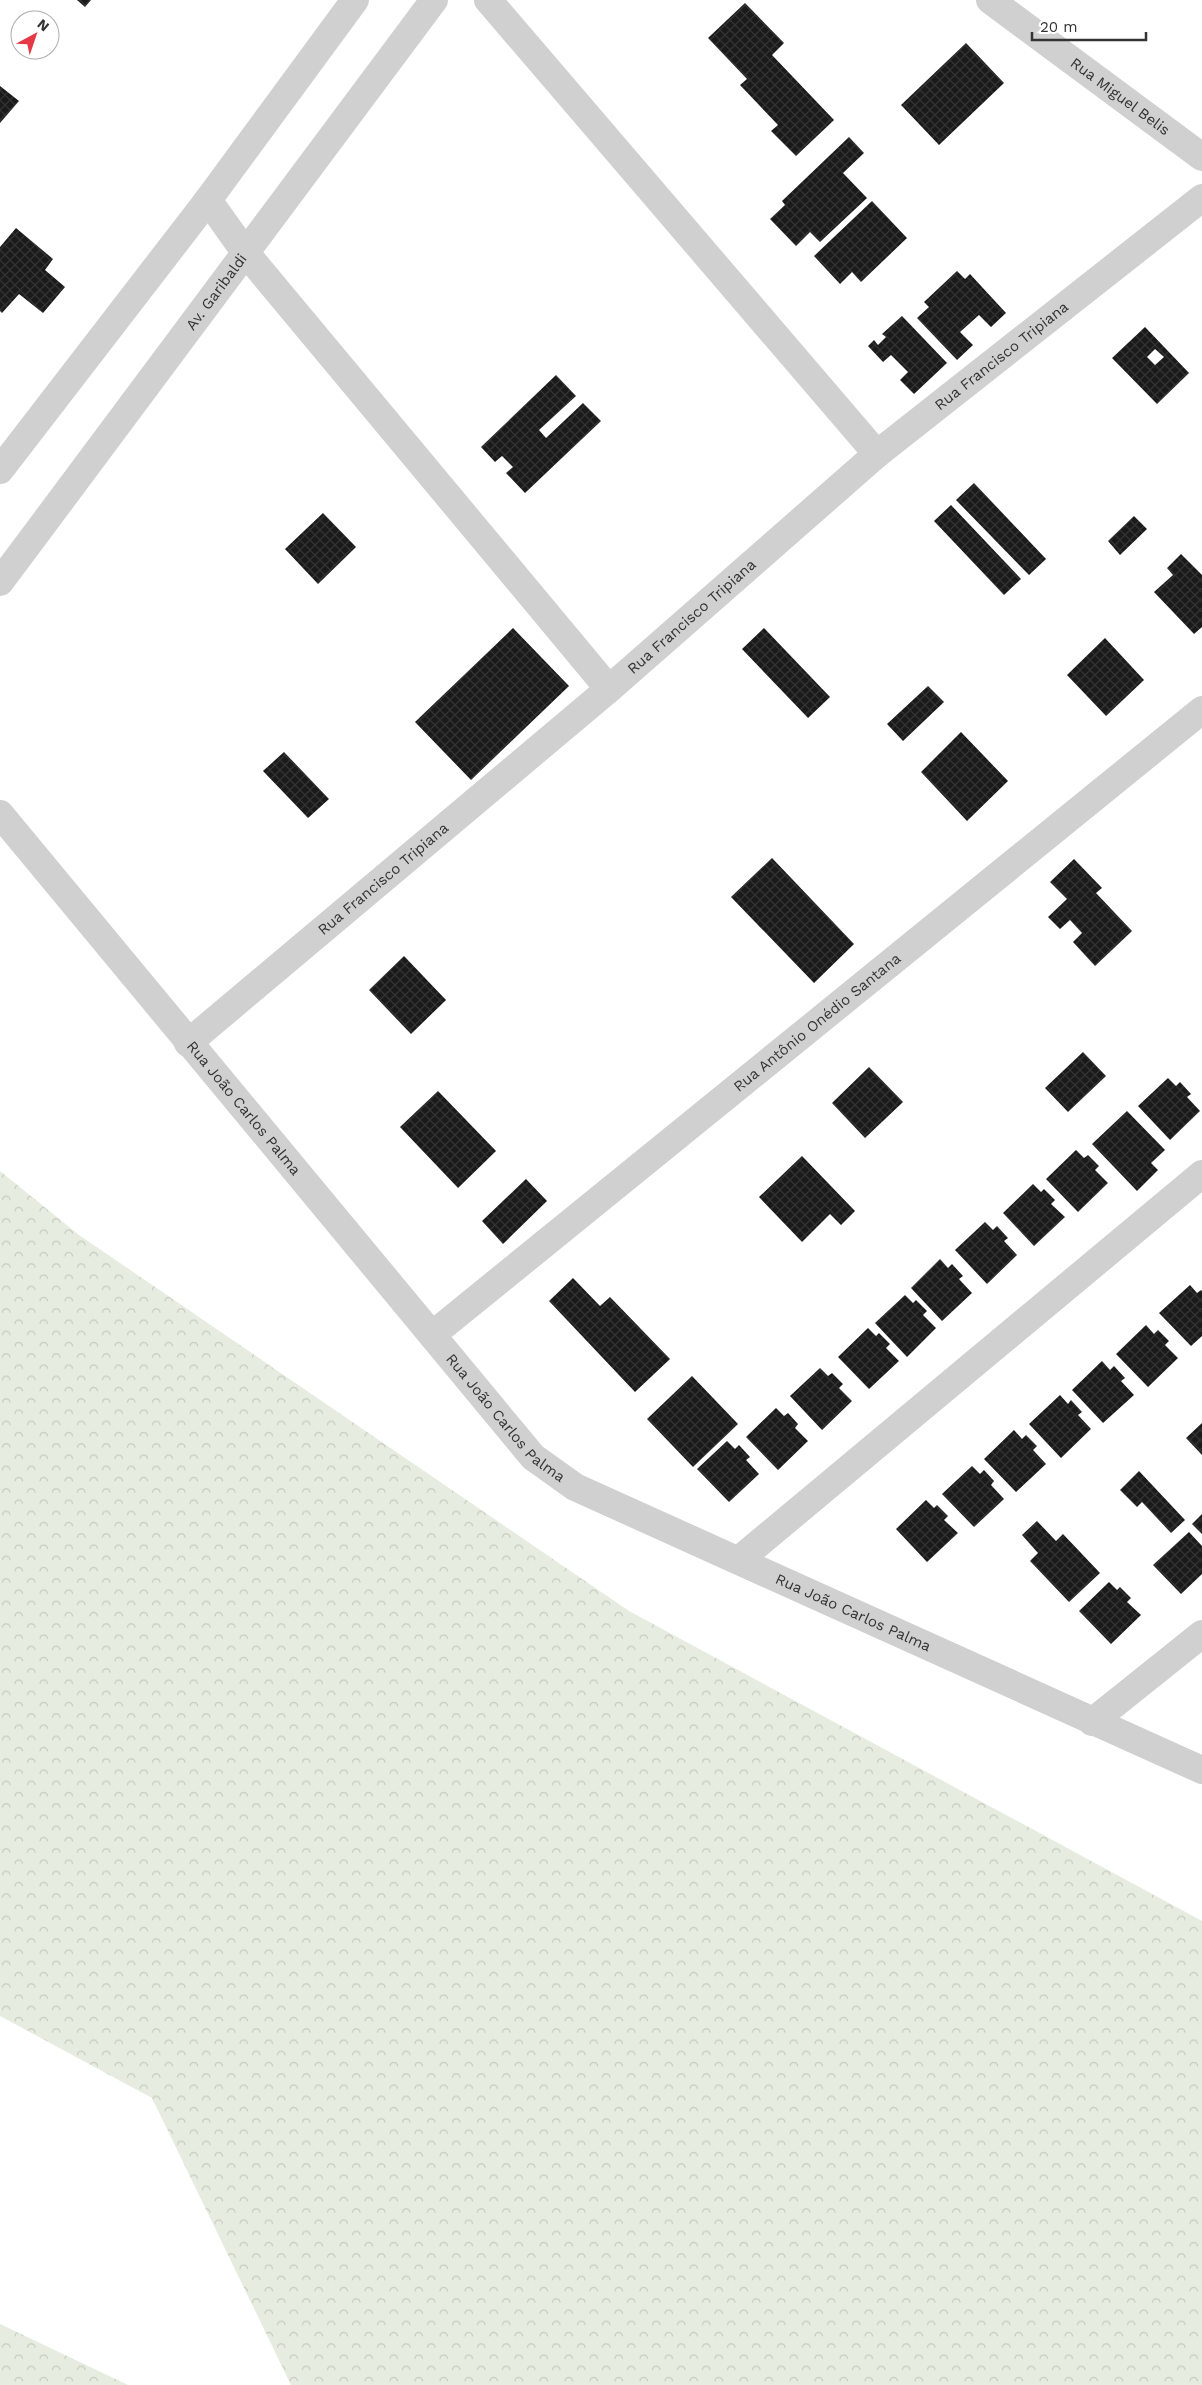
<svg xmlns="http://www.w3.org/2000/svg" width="1202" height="2385" viewBox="0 0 1202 2385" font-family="'Work Sans',sans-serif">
	<defs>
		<pattern id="forest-crowns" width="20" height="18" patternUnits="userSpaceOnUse" patternTransform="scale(1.25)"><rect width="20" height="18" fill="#e6ecdf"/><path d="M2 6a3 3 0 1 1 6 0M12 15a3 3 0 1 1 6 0" fill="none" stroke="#c6cbc0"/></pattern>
		<pattern id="building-cross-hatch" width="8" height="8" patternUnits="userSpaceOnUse" patternTransform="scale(1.25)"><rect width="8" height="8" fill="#1a1a1a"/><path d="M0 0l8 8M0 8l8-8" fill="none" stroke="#333"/></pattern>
	</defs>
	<rect width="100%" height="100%" fill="#fff"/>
	<path fill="url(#forest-crowns)" d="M0,1171L79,1235L629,1611L1202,1921V2385H291L152,2098L0,2016Z
		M0,2324L128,2385H0Z"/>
	<path fill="url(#building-cross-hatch)" fill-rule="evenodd" d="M77,0H91L85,7Z
		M745,3L784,43L772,55L834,120L796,156L771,131L778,125L740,85L747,79L708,38Z
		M966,43L1004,83L939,145L901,105Z
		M0,86L19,101L0,123Z
		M849,137L864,153L843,173L867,198L820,242L810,232L796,246L770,219L785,205L782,201Z
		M872,201L907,238L861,282L852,272L840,284L814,256Z
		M16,228L53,259L45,270L65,287L43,313L19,294L2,313L0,311V247Z
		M957,271L965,279L970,274L1006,313L991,327L979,315L960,332L973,345L957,360L917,318L929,307L924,302Z
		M902,316L947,363L914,394L900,380L908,372L891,355L883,362L868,346L874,340L878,345L886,337L882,334Z
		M1145,327L1189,373L1157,404L1112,358ZM1155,349L1164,357L1155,365L1147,357Z
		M556,375L576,396L539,430L546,438L583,403L601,421L525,493L506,473L513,467L502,456L495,462L481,447Z
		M974,483L1046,559L1029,575L956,500Z
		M951,505L1021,579L1004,595L934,521Z
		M323,513L356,547L318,584L285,549Z
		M1134,516L1147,529L1120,555L1108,541Z
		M1181,554L1202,575V627L1194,634L1154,592L1173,575L1167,568Z
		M513,628L569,686L471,780L415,722Z
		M764,628L830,697L808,718L742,649Z
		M1105,638L1144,680L1106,716L1067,675Z
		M928,686L944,702L903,741L887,724Z
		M961,732L1008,781L967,821L921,772Z
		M284,752L329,799L308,818L263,771Z
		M772,858L854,944L814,983L731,897Z
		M1074,859L1102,888L1096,893L1132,931L1095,966L1073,942L1082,933L1070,920L1060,929L1048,917L1067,899L1050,882Z
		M404,956L446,1000L411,1034L369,990Z
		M1083,1052L1106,1076L1068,1112L1045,1088Z
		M869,1067L903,1102L865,1138L832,1103Z
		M1168,1078L1176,1086L1180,1082L1191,1094L1187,1097L1200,1111L1170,1140L1138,1106Z
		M438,1091L496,1151L458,1188L400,1127Z
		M1127,1111L1165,1150L1151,1163L1158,1170L1137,1191L1092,1144Z
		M1076,1150L1084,1158L1088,1155L1099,1166L1095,1170L1108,1183L1078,1212L1046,1179Z
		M802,1156L855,1211L841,1225L830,1214L802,1242L759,1197Z
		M526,1179L547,1201L503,1244L482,1221Z
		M1033,1184L1041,1192L1044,1189L1055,1200L1051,1204L1065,1217L1034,1246L1003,1213Z
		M985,1222L993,1230L997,1226L1008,1238L1004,1241L1017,1255L987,1284L955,1250Z
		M940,1259L948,1268L952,1264L963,1276L959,1279L972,1293L942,1321L911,1288Z
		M573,1278L600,1306L610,1297L670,1359L635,1392L549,1301Z
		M1190,1285L1197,1293L1201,1290L1202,1291V1336L1191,1346L1159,1313Z
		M905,1295L913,1303L916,1300L927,1311L923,1315L936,1328L907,1357L875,1323Z
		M1146,1325L1154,1334L1158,1330L1169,1341L1165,1345L1178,1358L1148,1387L1116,1354Z
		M868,1328L876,1336L879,1333L890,1344L886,1348L899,1361L869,1389L838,1357Z
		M1102,1361L1110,1370L1114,1366L1125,1378L1121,1381L1134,1395L1103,1423L1072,1390Z
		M820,1368L828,1376L832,1373L843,1384L839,1388L852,1401L822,1430L790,1396Z
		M692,1376L738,1424L693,1467L647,1419Z
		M1060,1395L1068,1404L1071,1400L1082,1412L1078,1415L1091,1429L1061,1458L1029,1424Z
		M776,1408L784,1416L788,1413L798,1424L795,1428L808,1441L778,1470L746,1437Z
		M1202,1423V1455L1186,1438Z
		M1014,1430L1022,1439L1026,1435L1037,1446L1033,1450L1046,1464L1016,1492L984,1459Z
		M727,1441L735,1449L739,1445L750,1457L746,1460L759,1474L729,1502L697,1469Z
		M972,1466L980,1474L984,1470L994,1481L991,1485L1004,1499L974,1527L942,1494Z
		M1139,1471L1185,1520L1171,1533L1142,1502L1137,1507L1120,1490Z
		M926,1500L934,1508L937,1505L948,1516L944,1520L958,1533L927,1562L896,1529Z
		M1202,1514V1534L1192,1524Z
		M1037,1521L1056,1541L1063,1534L1100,1573L1069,1602L1030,1561L1038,1553L1022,1535Z
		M1189,1532L1202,1546V1574L1181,1594L1153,1565Z
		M1109,1582L1117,1590L1120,1587L1131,1598L1127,1602L1141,1615L1111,1644L1079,1611Z"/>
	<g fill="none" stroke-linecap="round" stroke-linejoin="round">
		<g stroke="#d0d0d0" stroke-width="28">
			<path d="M488,0L877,454"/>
			<path id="s1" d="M990,0L1202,157"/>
			<path d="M208,200L245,252L609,689"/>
			<path d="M0,470L208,200L355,0"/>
			<path id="s2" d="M0,582L434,0"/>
			<path id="s3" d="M0,814L533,1457L575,1487L1202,1770"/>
			<path id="s4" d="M188,1043L609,689L877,454L1202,198"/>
			<path id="s5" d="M432,1335L1202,710"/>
			<path d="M740,1559L1202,1174"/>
			<path d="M1092,1722L1202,1634"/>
		</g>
	</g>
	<g text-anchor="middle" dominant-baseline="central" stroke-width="5" stroke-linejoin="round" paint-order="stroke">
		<g font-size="15" fill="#333" stroke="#fff">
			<text stroke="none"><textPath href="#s1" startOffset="162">Rua Miguel Belis</textPath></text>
			<text stroke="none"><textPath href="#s2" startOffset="362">Av. Garibaldi</textPath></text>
			<text stroke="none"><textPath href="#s4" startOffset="1065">Rua Francisco Tripiana</textPath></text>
			<text stroke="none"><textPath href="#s4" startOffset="660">Rua Francisco Tripiana</textPath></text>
			<text stroke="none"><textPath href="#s4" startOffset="255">Rua Francisco Tripiana</textPath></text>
			<text stroke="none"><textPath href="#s5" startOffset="496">Rua Antônio Onédio Santana</textPath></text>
			<text stroke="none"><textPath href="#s3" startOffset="382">Rua João Carlos Palma</textPath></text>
			<text stroke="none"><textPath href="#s3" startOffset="788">Rua João Carlos Palma</textPath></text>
			<text stroke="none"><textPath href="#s3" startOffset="1192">Rua João Carlos Palma</textPath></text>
		</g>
	</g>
	<g transform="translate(35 35) rotate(40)"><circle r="24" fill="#ffffff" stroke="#adadad"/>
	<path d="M0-4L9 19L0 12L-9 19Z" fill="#e63946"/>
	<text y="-8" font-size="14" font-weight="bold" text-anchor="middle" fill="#333333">N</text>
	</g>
	<path d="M1032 32v8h114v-8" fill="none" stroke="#333333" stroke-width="2.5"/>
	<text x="1040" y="32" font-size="15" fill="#333333" stroke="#ffffff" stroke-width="4" paint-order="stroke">20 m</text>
</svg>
